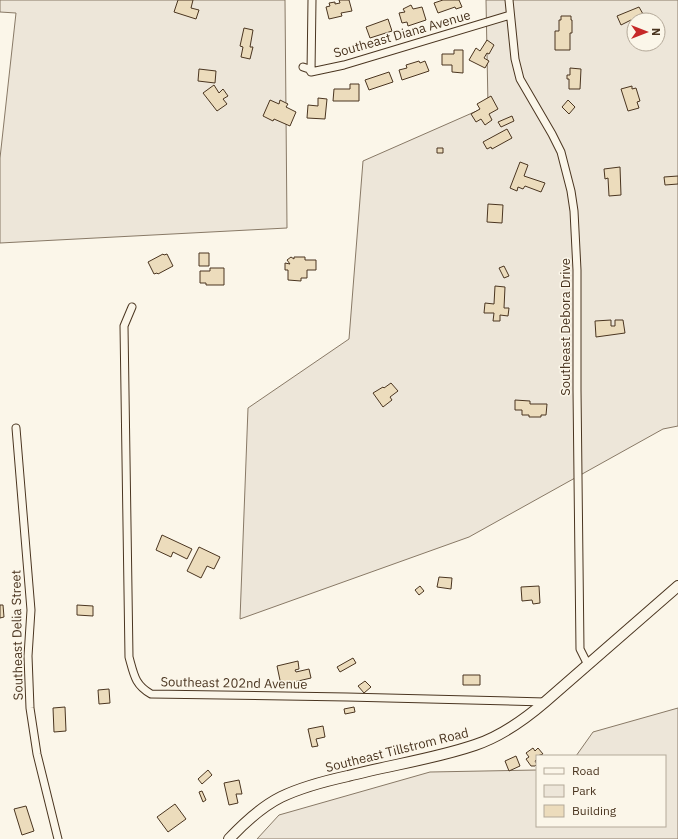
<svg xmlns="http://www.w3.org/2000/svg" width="678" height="839" viewBox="0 0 678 839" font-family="'IBM Plex Sans',sans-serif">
	<rect width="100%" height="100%" fill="#fbf6e9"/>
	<path fill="#ede6d9" stroke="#887966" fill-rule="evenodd" d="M0,0H285L287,228L0,243V158L16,13L0,12Z
		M486,0H678V426L663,429L469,537L240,619L248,408L349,339L363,161L488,106ZM634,20H658V44H634Z
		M678,708V839H257L279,815L430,772L537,770V826H665V756H576L593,732Z"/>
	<path fill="#ecdcbc" stroke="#4a3520" d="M178,0H193L191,8L199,10L196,19L174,12Z
		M339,0H349L352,11L341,13L342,16L329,19L326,7L330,6L329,3L335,2V4L340,3Z
		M443,0H459L462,7L456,9L455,7L438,13L434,3Z
		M411,5L413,9L422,7L426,20L408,26L407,22L402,23L399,13L405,12L403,9Z
		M639,7L643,14L641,15L643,20H634V27L631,20L621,25L617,16Z
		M561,16H571V20H572V33H570V50H555V31H559V20H561Z
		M388,19L392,31L370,38L366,27Z
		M244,28L253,30L250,47H253L250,59L241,57L243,47L240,46Z
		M487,40L494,45L489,54L487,53L484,58L489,61L485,68L469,60L476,48L480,51Z
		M454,50H463V73L452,72V65H442V54H454Z
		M419,61L420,63L425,61L429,71L402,80L399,70L407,68L406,65Z
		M570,68L581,69L580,89H569V79H567V75H570Z
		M199,69L216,71L215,83L198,81Z
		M389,72L393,82L369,90L365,80Z
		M350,84H359V101H333L334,89H350Z
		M214,85L219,93L223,89L228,96L223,99L227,104L217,111L203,93Z
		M632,86V89L636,88L640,101L637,102L639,108L628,111L621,89Z
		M491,96L498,109L489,114L492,120L485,125L481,119L476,122L471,114L480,109L477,104Z
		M318,98L327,99L325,119L307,118L308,105L318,106Z
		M270,100L279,104L280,100L288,104L286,107L296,112L290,126L274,119L273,121L263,116Z
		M568,100L575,107L569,114L562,107Z
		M512,116L514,121L501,127L498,122Z
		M507,129L512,138L492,149L491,147L487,149L483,142Z
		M437,148H443V153H437Z
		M520,162L528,165L524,176L545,183L541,192L525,186L523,189L518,187L517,191L510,188Z
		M620,167L621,195L609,196L608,178L605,179L604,169Z
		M678,176V184L665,185L664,177Z
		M488,204L503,205L502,223L487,222Z
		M199,253H209V266H199Z
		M163,254L164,255L167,254L173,266L158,274L157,273L154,274L148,262Z
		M291,257L294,259V257H305V260H316V270H307V278H301V281L288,280V270H285V263L290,264L287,260Z
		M504,266L509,276L504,278L499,268Z
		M210,268H224V285H206V283H200V271H210Z
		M495,286L505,287L504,308H509L508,316L500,315V321H493L494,313H484L485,303L494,304Z
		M611,320V326H615V320H623L625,333L596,337L595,321Z
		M391,383L398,391L390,397L392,400L383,407L373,393L383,387L384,388Z
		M515,400L530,401V404H547L546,415H541V417H529V415H522V410H515Z
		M162,535L192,549L187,559L173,552L171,557L156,550Z
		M199,547L220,557L214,569L207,566L201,578L187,571Z
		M439,577L452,578L451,589L437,587Z
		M420,586L424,591L419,595L415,590Z
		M539,586L540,603L533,604L532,600L522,601L521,587Z
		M0,605H3L4,617L0,618Z
		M77,605L93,606V616L77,615Z
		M353,658L356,663L340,672L337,667Z
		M298,661L299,669L295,670L296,672L309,669L311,678L281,685L277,666Z
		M463,675H480V685H463Z
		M365,681L371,687L364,693L358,686Z
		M109,689L110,703L99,704L98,690Z
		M65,707L66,731L54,732L53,708Z
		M354,707L355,712L345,714L344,709Z
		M323,726L325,737L316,739L318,746L312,747L308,729Z
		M533,748L535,751L538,748L543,754L537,756V759L535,761L537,764L535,766H531L526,759L529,757L526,753Z
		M516,756L520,766L509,771L505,761Z
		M208,770L212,775L202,784L198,779Z
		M239,780L242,794H236L238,803L229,805L224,783Z
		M202,791L206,800L203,802L199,792Z
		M175,804L186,819L168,832L157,817Z
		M26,806L34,831L22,835L14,809Z"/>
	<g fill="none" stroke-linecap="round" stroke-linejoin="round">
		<g stroke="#4a3520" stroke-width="9">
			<path id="minor" d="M509,0L515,59L520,79L552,134L561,152L571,191L574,211L577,270V390L580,649L588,665
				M303,67L309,69L311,72L344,65L510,15
				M311,72L312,0
				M132,307L124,326L129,657C134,675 135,685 151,694L347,697L545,702
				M16,428L31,610L28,656L30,708L37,754L58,839"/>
		</g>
		<g stroke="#4a3520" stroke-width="12">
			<path id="secondary" d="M229,839C244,823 261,807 281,797C302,787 325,781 348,776C390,765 434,759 475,745C502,736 524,720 545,702L678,586"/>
		</g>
		<use href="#minor" stroke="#fbf6e9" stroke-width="7"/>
		<use href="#secondary" stroke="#fbf6e9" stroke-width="10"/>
	</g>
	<g text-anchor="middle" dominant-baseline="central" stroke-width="3" stroke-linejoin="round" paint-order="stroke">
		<g font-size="13" fill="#4a3520" stroke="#fbf6e9">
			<text transform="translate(402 34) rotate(-16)">Southeast Diana Avenue</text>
			<text transform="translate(565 327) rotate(-90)">Southeast Debora Drive</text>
			<text transform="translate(17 635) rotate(-91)">Southeast Delia Street</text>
			<text transform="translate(234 683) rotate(1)">Southeast 202nd Avenue</text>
			<text transform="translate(397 750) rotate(-14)">Southeast Tillstrom Road</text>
		</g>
	</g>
	<rect x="536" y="755" width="130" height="72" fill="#fbf6e9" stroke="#b4a999"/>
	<rect x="544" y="768" width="20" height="6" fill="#fbf6e9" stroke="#b4a999"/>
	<text x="572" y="775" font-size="12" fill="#4a3520">Road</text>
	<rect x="544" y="785" width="20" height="12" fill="#ede6d9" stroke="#b4a999"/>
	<text x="572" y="795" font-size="12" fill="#4a3520">Park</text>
	<rect x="544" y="805" width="20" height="12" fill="#ecdcbc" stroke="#b4a999"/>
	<text x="572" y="815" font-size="12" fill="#4a3520">Building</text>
	<g transform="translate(646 32) rotate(90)"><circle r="19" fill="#fbf6e9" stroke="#b4a999"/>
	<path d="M0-3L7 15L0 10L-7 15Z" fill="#c62828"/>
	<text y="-6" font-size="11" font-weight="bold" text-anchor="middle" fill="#4a3520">N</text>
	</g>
</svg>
